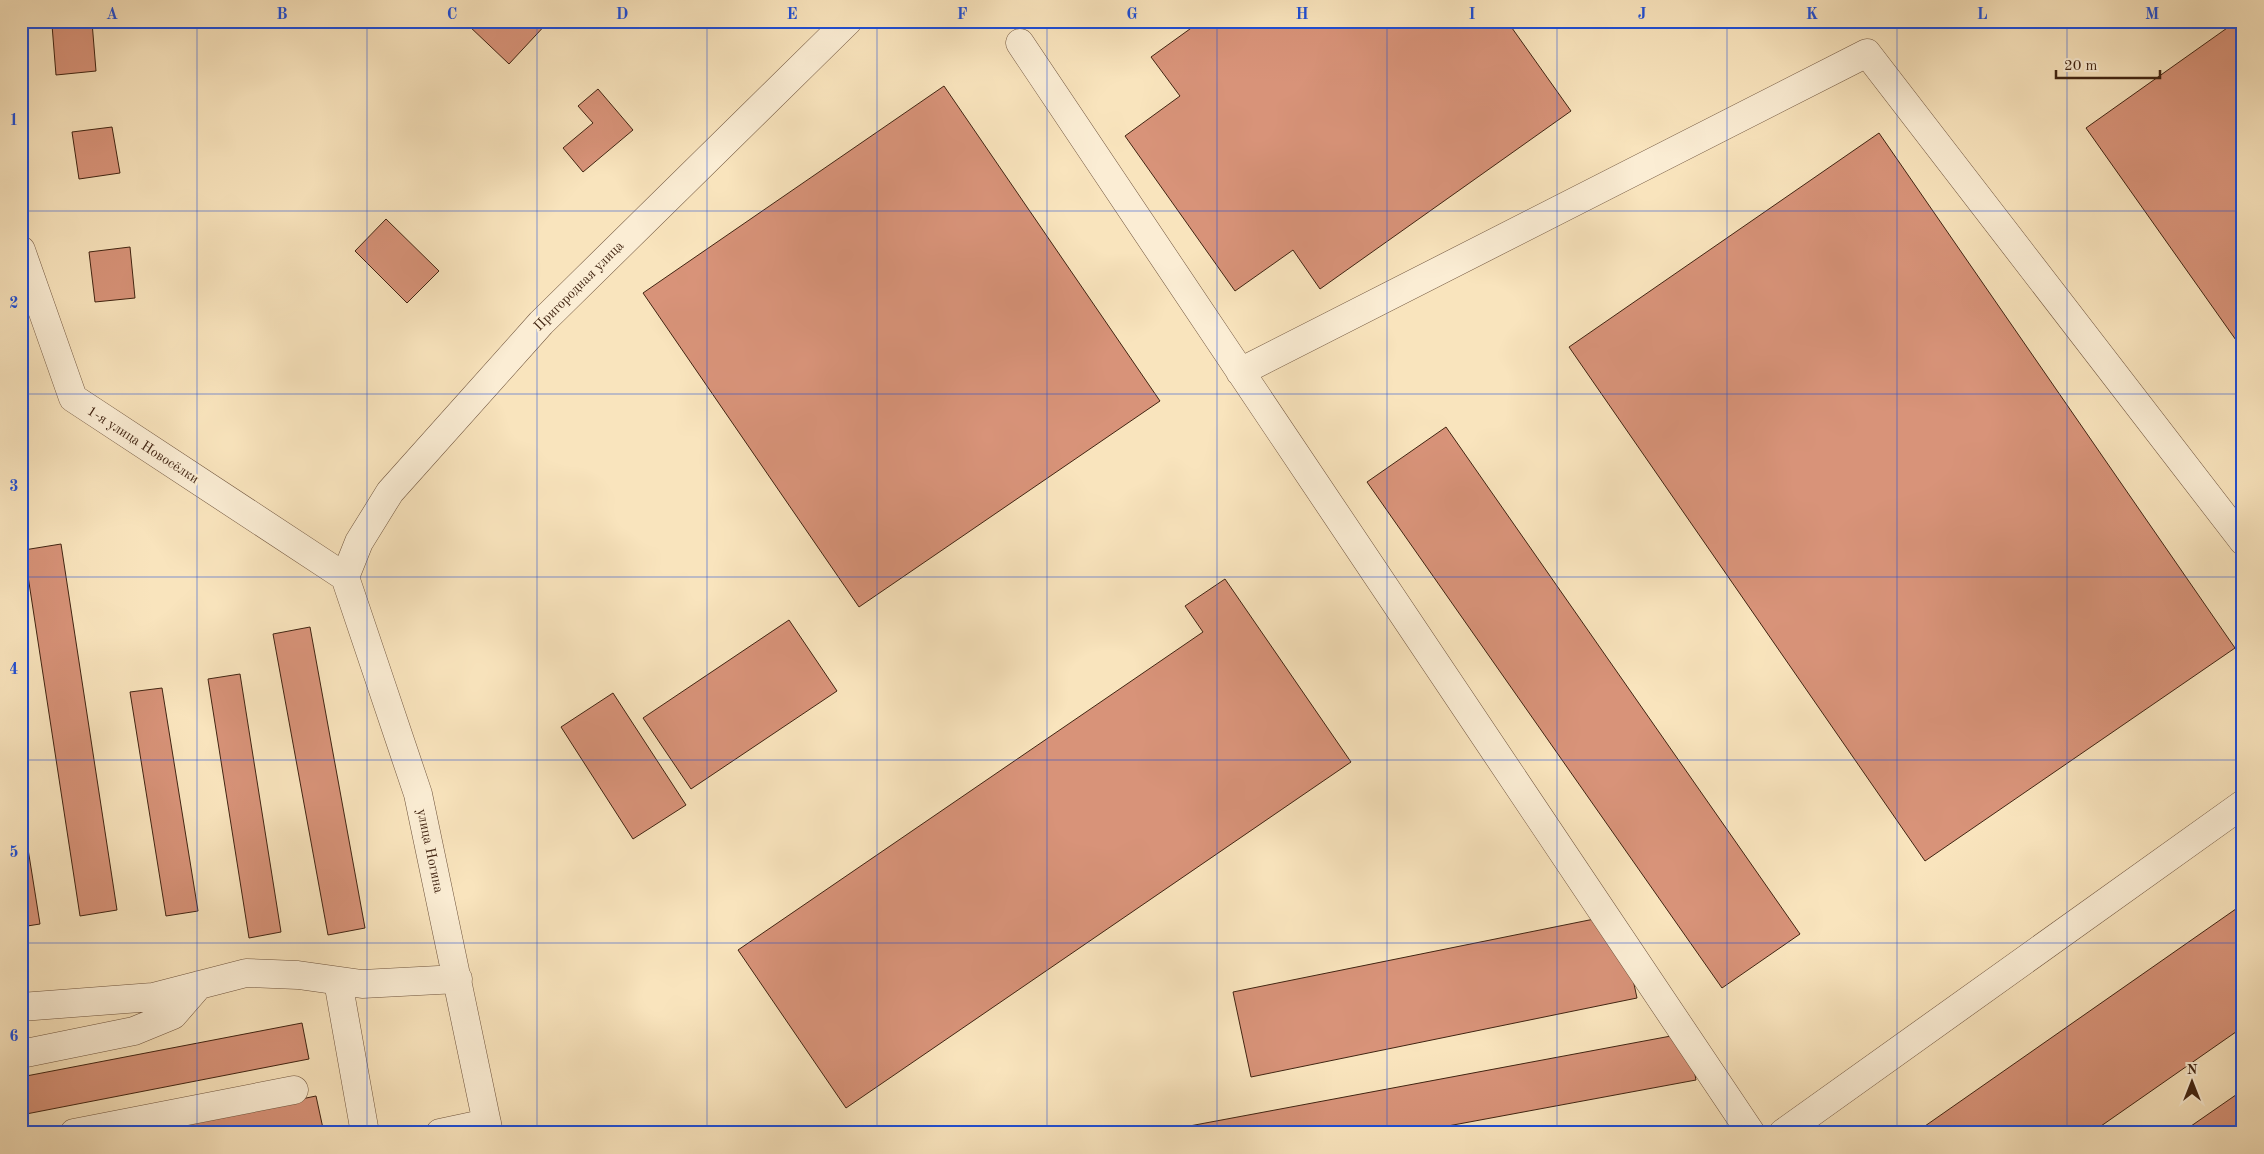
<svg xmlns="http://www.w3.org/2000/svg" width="2264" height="1154" viewBox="0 0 2264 1154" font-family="'Old Standard TT',serif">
	<rect width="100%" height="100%" fill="#f9e4bd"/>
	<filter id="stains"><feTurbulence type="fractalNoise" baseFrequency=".004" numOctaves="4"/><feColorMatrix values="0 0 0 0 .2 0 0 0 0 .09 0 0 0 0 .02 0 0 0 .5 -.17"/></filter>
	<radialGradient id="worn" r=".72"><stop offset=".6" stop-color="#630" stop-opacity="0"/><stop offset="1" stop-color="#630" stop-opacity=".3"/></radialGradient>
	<path fill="#d89379" stroke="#412412" d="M472,21H549L509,64L468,25Z
		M1201,21H1507L1571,111L1320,289L1293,250L1235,291L1125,136L1180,96L1151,57Z
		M2237,21H2243V350L2086,128Z
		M92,22L96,71L56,75L52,25Z
		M944,86L1160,401L859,607L643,293Z
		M598,89L633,130L583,172L563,148L593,123L578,106Z
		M112,127L120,173L79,179L72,132Z
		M1879,133L2235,648L1925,861L1569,347Z
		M386,219L439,271L407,303L355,251Z
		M130,247L135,298L95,302L89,252Z
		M1446,427L1800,934L1722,988L1367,482Z
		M61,544L117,910L80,916L24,550Z
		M1225,579L1351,762L846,1108L738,950L1203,632L1185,606Z
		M789,620L837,691L691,789L643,718Z
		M310,627L365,928L328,935L273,634Z
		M240,674L281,932L249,938L208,679Z
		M162,688L198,911L166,916L130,692Z
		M613,693L686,805L633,839L561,727Z
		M21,805L40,924L21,927Z
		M2243,904V1027L2091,1133H1915Z
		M1619,914L1637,998L1251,1077L1233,992Z
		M302,1023L309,1059L21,1115V1077Z
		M1687,1033L1696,1080L1410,1133H1152Z
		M2243,1090V1133H2181Z
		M316,1096L324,1133H135Z"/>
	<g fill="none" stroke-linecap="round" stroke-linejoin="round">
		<g stroke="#6f543d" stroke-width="29">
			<path id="minor" d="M1020,43L1751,1133
				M21,250L73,398L345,577
				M1240,372L1867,53L2243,541
				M345,577L359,542L390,492L541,323L848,21
				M345,577L418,794L489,1133
				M338,981L365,1133
				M21,1007L153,997L246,973L298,975L362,984L458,979
				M21,1054L134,1031L173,1015L199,985
				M74,1133L294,1090
				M440,1133L487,1123
				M1783,1133L2243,804"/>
		</g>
		<use href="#minor" stroke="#fbedd4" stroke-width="28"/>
	</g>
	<path fill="none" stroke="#1d4ed8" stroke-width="1" stroke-opacity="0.55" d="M197,21V1133M367,21V1133M537,21V1133M707,21V1133M877,21V1133M1047,21V1133M1217,21V1133M1387,21V1133M1557,21V1133M1727,21V1133M1897,21V1133M2067,21V1133M21,211H2243M21,394H2243M21,577H2243M21,760H2243M21,943H2243"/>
	<g text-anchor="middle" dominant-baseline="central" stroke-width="5" stroke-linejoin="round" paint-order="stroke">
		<g font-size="14" fill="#412412" stroke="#fbedd4">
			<text transform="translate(579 286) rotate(-45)">Пригородная улица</text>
			<text transform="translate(143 445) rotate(33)">1-я улица Новосёлки</text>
			<text transform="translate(430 851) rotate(78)">улица Ногина</text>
		</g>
	</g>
	<rect width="2264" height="1154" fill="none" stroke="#f9e4bd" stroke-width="55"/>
	<g transform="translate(2192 1082)" stroke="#fbedd4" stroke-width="4" paint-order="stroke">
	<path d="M0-4L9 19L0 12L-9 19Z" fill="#412412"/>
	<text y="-8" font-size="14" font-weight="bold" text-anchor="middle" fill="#412412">N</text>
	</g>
	<path d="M2056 70v8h104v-8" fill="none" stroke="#412412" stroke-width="2.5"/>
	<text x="2064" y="70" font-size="15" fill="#412412" stroke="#fbedd4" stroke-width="4" paint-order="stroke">20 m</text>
	<rect x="28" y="28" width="2208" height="1098" fill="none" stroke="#1d4ed8" stroke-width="2"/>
	<g font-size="16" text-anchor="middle" font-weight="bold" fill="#1d4ed8">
		<text x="112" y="19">A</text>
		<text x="282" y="19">B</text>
		<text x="452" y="19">C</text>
		<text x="622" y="19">D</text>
		<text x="792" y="19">E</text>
		<text x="962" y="19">F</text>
		<text x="1132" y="19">G</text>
		<text x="1302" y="19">H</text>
		<text x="1472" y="19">I</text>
		<text x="1642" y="19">J</text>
		<text x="1812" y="19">K</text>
		<text x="1982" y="19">L</text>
		<text x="2152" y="19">M</text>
		<text x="14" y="125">1</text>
		<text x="14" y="308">2</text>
		<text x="14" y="491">3</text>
		<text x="14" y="674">4</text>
		<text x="14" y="857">5</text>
		<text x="14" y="1041">6</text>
	</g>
	<rect width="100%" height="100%" filter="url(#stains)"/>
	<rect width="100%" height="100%" fill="url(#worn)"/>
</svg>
